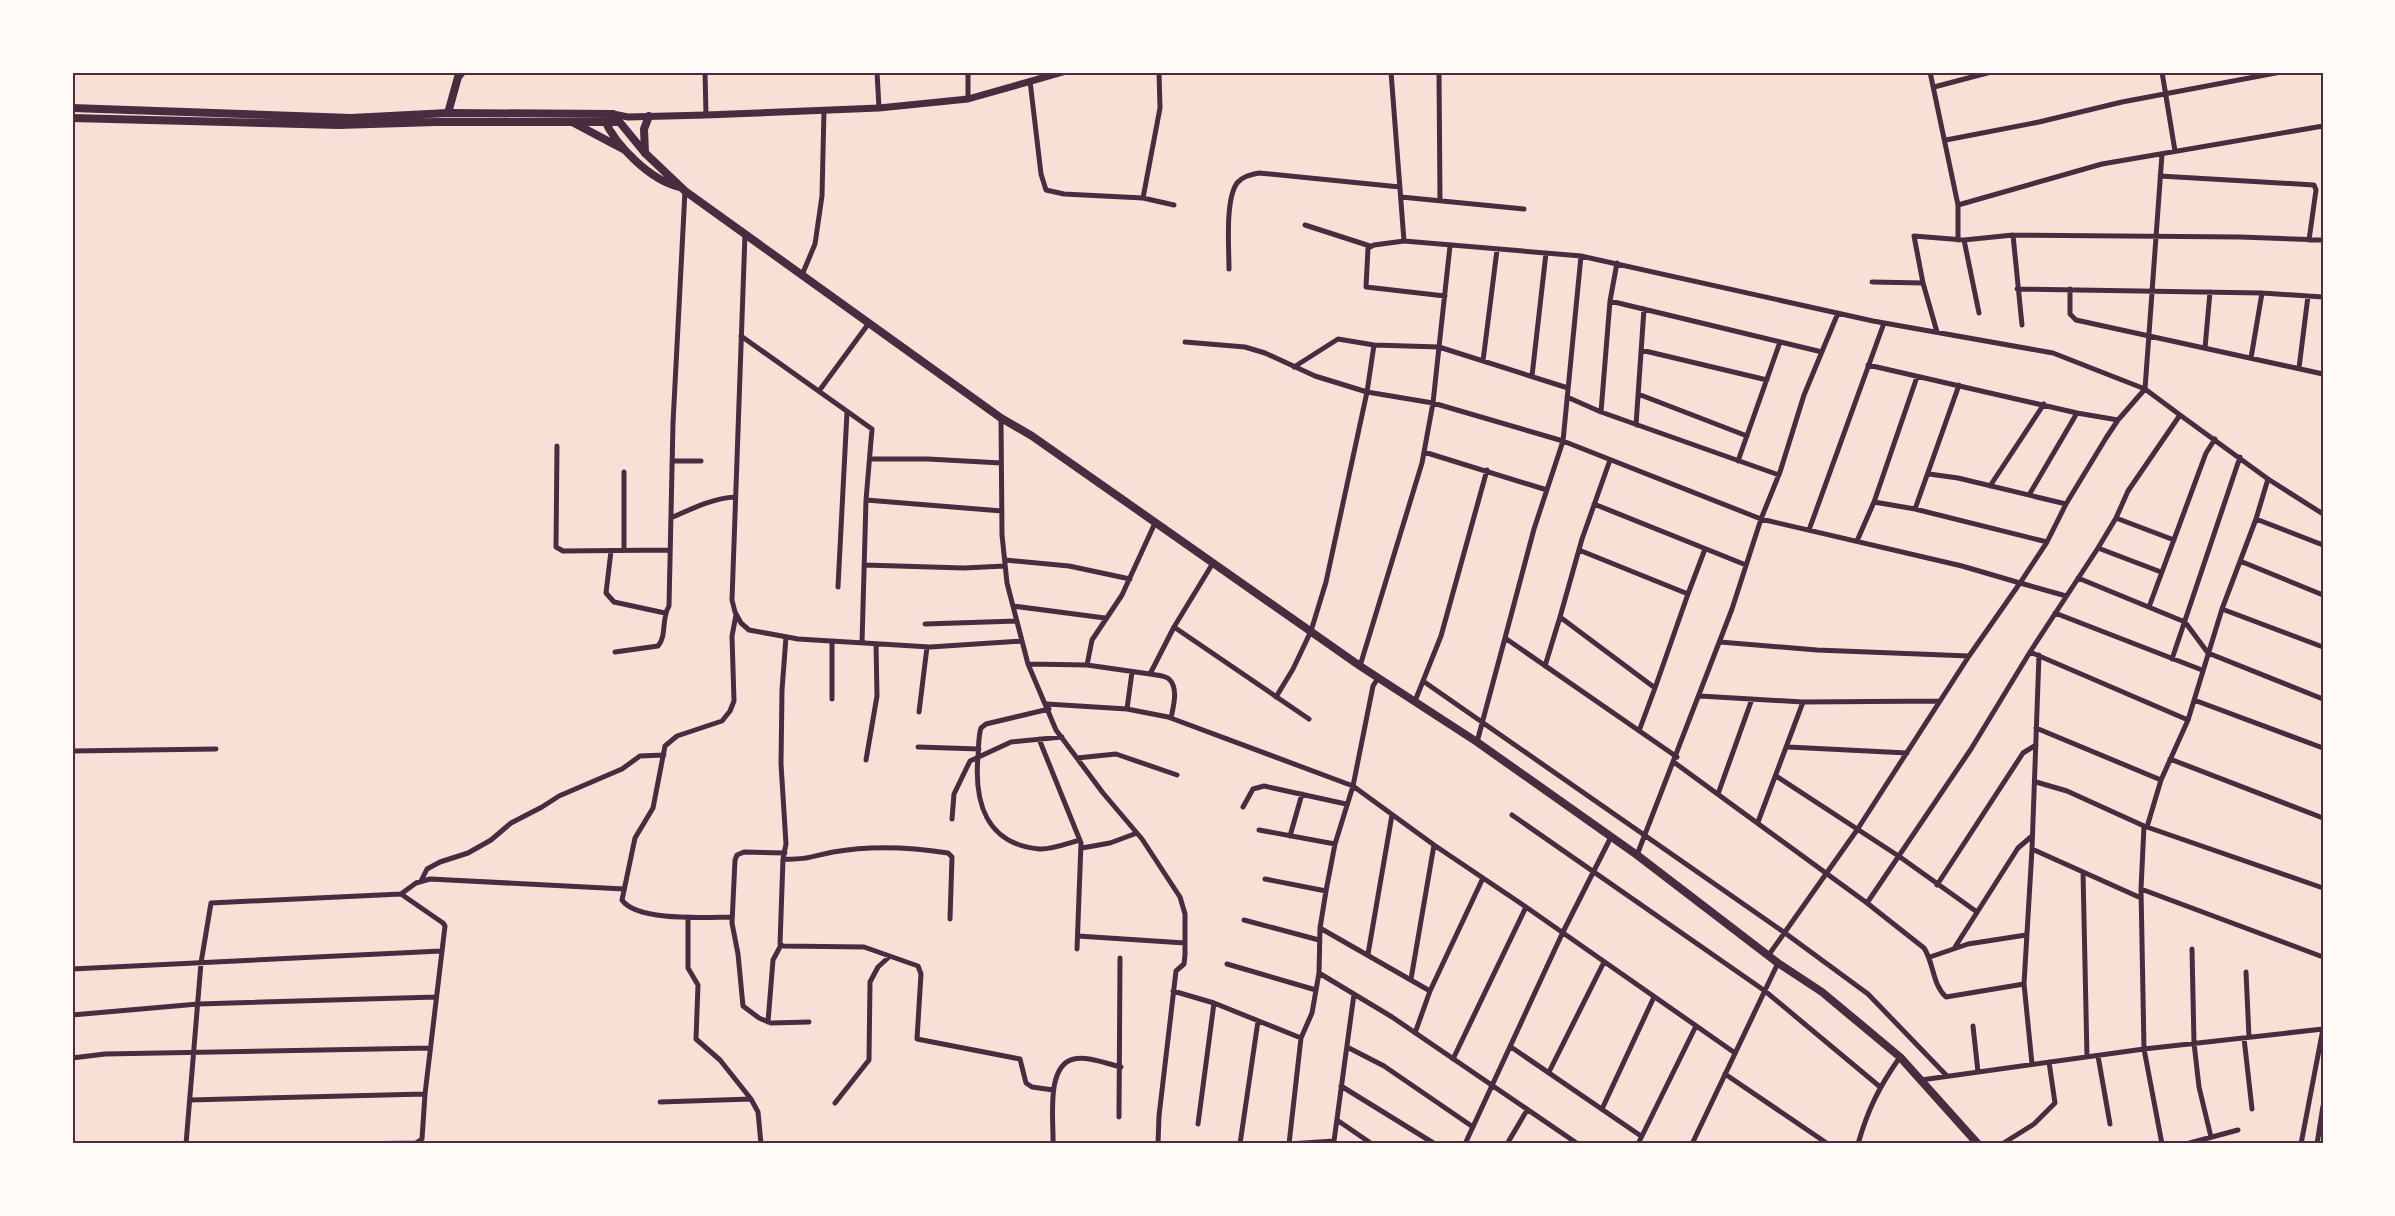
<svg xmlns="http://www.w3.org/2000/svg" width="2395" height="1216" viewBox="0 0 2395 1216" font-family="Manrope,sans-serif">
	<rect width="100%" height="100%" fill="#f7e1d7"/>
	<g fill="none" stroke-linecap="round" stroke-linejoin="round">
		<path stroke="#4a2c40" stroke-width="5" d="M705,72L706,115
			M877,72L879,108
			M1391,72L1404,241L1581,256L1873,321L2053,353L2145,389L2180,415L2128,491L2116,518L2098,548L2030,652L1971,749L1867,903L1675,763
			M1439,72L1440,201
			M1930,72L1958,205L2102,164L2323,126
			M2162,72L2175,151
			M1030,81L1041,174L1046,190L1064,194L1143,198L1174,205
			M1934,87L1991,72
			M968,99V72
			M1946,140L2039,122L2122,102L2281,72
			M2160,176L2314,185L2316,190L2309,240
			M1401,197L1524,209
			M1143,198L1160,108L1159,72
			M1958,205V240
			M1305,225L1370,246
			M745,234L732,600L735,612L741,623L749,630L798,639L930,647L1022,641
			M2013,235L2022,325
			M1964,240L2013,235L2240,237L2323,240
			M1404,241L1374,245L1368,248L1366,287L1445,296
			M1229,269C1229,248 1225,200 1237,183C1243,176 1250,175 1259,173L1400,187
			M802,275L815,244L822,196L824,110
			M1872,282L1923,283
			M2017,289L2262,293L2323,297
			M2070,289V314L2076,320L2323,374
			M1610,301L1822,352
			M1937,332L1923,283L1914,236L1964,240L1979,313
			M741,336L872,429L866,500L862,643
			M1185,342L1245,347L1265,353L1315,376L1367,392L1433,403L1439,347L1568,388
			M2205,348L2210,292
			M1641,350L1767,380
			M2251,358L2262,293
			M1483,361L1497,250
			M1868,365L2077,413L2118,420
			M1294,367L1338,339L1374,345L1439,347L1450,246
			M2299,368L2308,296
			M1532,376L1546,253
			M819,391L869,323
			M1638,394L1747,436
			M1567,397L1601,412L1779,475
			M1601,412L1610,301L1617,263
			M2180,415L2268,479L2323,514
			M1001,418L1002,535L1007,583L1028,664L1056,730L1103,793L1142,839L1180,897L1185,914V955L1184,964L1176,971L1159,1116L1158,1144
			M1636,425L1644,309
			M557,446L556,547L563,551L670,550
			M1424,452L1547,490
			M870,459H928L1001,463
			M1610,460L1582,539L1560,617L1655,688L1639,731
			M672,461H701
			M1738,461L1780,342
			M1929,474L1958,478L2066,504
			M1990,486L2044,404
			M2029,495L2077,413
			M866,500L1002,511
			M1874,502L1915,509L2047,542
			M1594,504L1746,565
			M1915,509L1959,385
			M671,518C691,509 713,498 735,497
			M2116,518L2174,540
			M2256,519L2323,545
			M1809,530L1884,323
			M1857,541L1874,502L1917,377
			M2098,548L2161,572
			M624,550V472
			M1579,550L1688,594L1705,549
			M611,551L606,593L614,602L665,613
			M1005,560L1069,566L1130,579
			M2240,561L2323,595
			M864,565L964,568L1005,566
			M2078,578L2185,622L2208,653L2323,699
			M838,587L847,412
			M1013,606L1105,618
			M2149,607L2206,453L2215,439
			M2222,609L2323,647
			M2055,613L2202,670
			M925,624L1017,621
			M1174,627L1309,719
			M786,637L782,690L781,764L786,844L783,859L780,944L783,946L864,947L918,966L921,974L917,1039L1020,1059L1026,1083L1032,1087L1053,1090
			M1505,638L1534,529L1563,441L1581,256
			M1720,642L1817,650L1969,656
			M615,652L658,646C667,636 661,619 669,606L673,423L685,191
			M2030,652L2188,720
			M2172,659L2240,457
			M1028,664L1087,665L1150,674L1174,627L1213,563
			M1087,665L1092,640L1122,595L1155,523
			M1360,666L1422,463L1433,403L1563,441L1761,519L1962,566L2020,583L2047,542L2066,504L2106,438L2118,420L2145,389L2162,154
			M1545,666L1560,617
			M1150,674C1155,675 1165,675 1169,679C1179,688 1173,708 1171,718
			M1423,681L1785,933L1868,994L1947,1076
			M1655,688L1688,594
			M1700,696L1803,702L1940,701
			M1276,697L1293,669L1311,631L1326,582L1367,392L1374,345
			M832,699V641
			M2194,700L2323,748
			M1415,701L1441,636L1487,470
			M1047,704L1127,709L1168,717L1353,786L1434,845L1526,907L1735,1053
			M1049,709L986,724L981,728C978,737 979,747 978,756C974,802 986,844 1039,849C1052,850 1068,843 1080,840
			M1127,709L1132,672
			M919,712L927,647
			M2036,728L2161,780
			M1039,739L1081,843L1077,949
			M1477,742L1505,638L1677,757
			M918,747L979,749
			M1788,747L1907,753
			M72,751L216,749
			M1077,758L1116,754L1177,775
			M2170,759L2323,818
			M866,760L877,696L876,644
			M1776,776L1900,857L1977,912
			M2036,782L2067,791L2144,826L2323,888
			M1718,794L1752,699
			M1243,807L1253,789L1264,786L1346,804
			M1512,815L1765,991L1879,1086
			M952,819L954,794L970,761L1011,742L1062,737
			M1758,822L1803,702
			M2144,826L2141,889L2144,1049L2162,1144
			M2147,827L2161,780L2188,720L2222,609L2256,519L2268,479
			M1259,830L1335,844
			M1290,836L1302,794
			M1082,848L1110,843L1137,833
			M2032,849L2039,655
			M785,853L744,852L737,855L735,860L732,923L738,954L743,1006L759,1018L771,1023L809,1022
			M1637,855L1732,609L1761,519L1780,472L1804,395L1838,313
			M783,859C807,860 812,856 833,852C872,845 910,847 948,853L952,857L950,919
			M2083,872L2087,1057
			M1265,879L1326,891
			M421,881L427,869L440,862L468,853L491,840L511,823L542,807L559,796L622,769L640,756L664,755
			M1937,885L2023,753L2036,745
			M2141,889L2323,957
			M401,894L416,883L430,879L624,889
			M1867,903L1924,948C1934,963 1932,984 1946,997L2024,984
			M688,917V968L698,985L696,1039L720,1060L751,1099
			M732,917C708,917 637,922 622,900L635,838L653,808L665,746L677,736L722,721L730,711L734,701L732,636L736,615
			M1244,920L1319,940
			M1320,928L1430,991L1483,878
			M1078,936L1185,943
			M1955,947L2018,848L2032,836
			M2192,949L2194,1043L2199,1087L2211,1137
			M1368,954L1392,815
			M1768,956L1857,830L1969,656L2020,583L2066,596
			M1930,957L1968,944L2026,935
			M1227,964L1316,990
			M72,969L441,951
			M2246,972L2249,1037
			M1319,973L1392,1017L1578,1144
			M1411,979L1434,845
			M1173,991L1214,1003L1301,1038
			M72,1015L198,1004L436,997
			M768,1022L773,960L781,945
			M1973,1026L1978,1072
			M1415,1033L1430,991
			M2244,1038L2252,1109
			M1347,1047L1384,1066L1473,1127
			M1511,1047L1641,1136
			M2098,1056L2110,1124
			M72,1058L105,1054L430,1048
			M1453,1059L1526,907
			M2032,1064L2024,984L2032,849L2141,898
			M1549,1072L1604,962
			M1725,1074L1828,1144
			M1921,1080L2144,1049L2323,1029
			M1341,1086L1435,1144
			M190,1100L425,1094
			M660,1102L751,1099L758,1112L761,1144
			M835,1103L869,1060L870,982L878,967L889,957
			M1602,1109L1654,997
			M1119,1117L1120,958
			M1337,1120L1372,1144
			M1198,1124L1214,1003
			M186,1144L201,963L211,903L401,894L443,923L445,926L425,1094L422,1139L416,1143L348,1144
			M1053,1144C1054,1122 1045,1065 1074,1059C1088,1056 1107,1064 1121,1067
			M1240,1144L1258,1021
			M1289,1144L1301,1038L1312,1013L1319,973L1320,928L1326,891L1335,844L1353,786L1373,686L1378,678
			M1289,1144L1334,1141L1354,994
			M1465,1144L1562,934L1611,837
			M1507,1144L1527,1110
			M1638,1144L1696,1026
			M1692,1144L1778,963
			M1858,1144C1868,1109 1879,1087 1900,1057
			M2002,1144L2034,1124L2055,1103L2049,1062
			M2186,1144L2238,1130
			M2301,1144L2323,1029
			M2317,1144L2323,1106"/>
		<path stroke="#4a2c40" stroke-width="7" d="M613,114L628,117L706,115L879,108L968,99L1063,72"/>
		<path stroke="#4a2c40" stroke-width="8" d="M448,113L458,77L462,72"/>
		<path stroke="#4a2c40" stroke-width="8" d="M72,108L351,118L448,113L613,114L645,153L685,191L1001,418L1032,436L1360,666L1477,742L1637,855L1778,963L1822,992L1900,1057L1978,1144
			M72,118L339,125L436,122H619
			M604,119C616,146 651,181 680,187
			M574,123L623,149
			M645,153L644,129L649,116"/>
	</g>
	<rect width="2395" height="1216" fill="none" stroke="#fffaf5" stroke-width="147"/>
	<rect x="74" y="74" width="2248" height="1068" fill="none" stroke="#4a2c40" stroke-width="2"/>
</svg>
